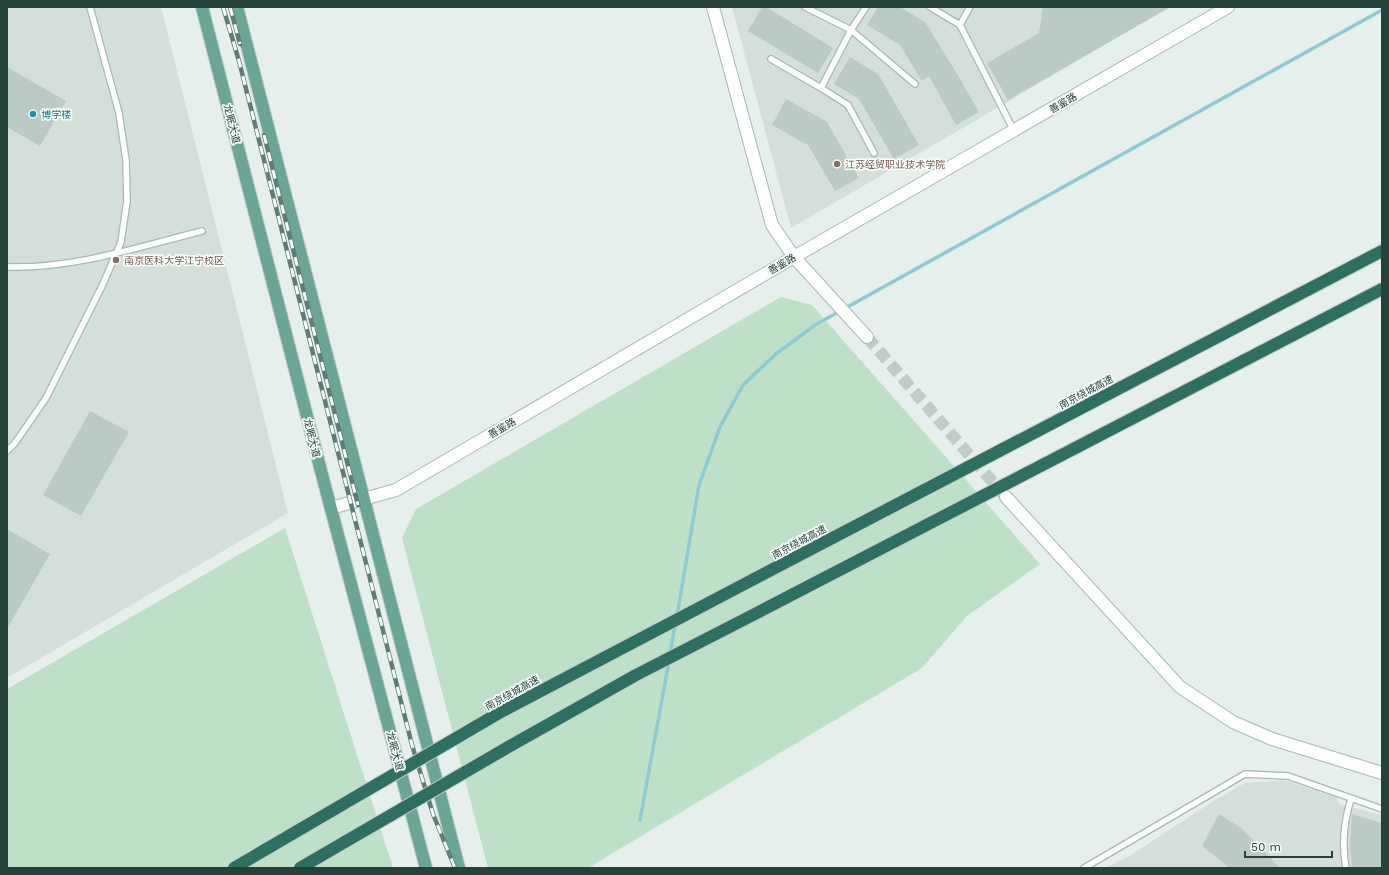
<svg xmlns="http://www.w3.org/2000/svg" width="1389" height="875" viewBox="0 0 1389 875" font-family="'Work Sans','Noto Sans SC',sans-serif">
	<rect width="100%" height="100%" fill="#e6efeb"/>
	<path fill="#d4dfda" d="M7,7H161L288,513L7,678Z
		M732,7H1170L791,228Z
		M1284,780L1336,797L1339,804L1382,815V868H1105L1131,855L1215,800L1245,783Z"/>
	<path fill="#bfe0c8" d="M781,297L812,305L1040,564L967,616L922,668L588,868H488L402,538L416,509Z
		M285,528L393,868H7V689Z"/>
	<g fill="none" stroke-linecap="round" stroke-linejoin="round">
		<path stroke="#8ec9d4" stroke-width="3.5" d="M677,616L699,485L720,427L743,385L776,354L815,325L1382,10
			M670,655L675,624
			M640,820L669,661"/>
	</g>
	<path fill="#bbcac4" d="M762,7H766L833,48L818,73L748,31Z
		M878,7H900L925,22L959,77L979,112L956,125L929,76L922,81L900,45L867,25Z
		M1043,7H1170L1008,100L987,63L1039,33Z
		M850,57L878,74L919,145L894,159L859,99L834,84Z
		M7,67L66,101L40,146L7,127Z
		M786,99L827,122L859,178L835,191L808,145L772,125Z
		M90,411L129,432L81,516L43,495Z
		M7,529L50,554L7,629Z
		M1219,814L1241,828L1280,868H1230L1202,846Z
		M1352,814L1382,823V868H1352L1350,846Z"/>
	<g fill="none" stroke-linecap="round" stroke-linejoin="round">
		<path stroke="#bfccc8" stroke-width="12" stroke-dasharray="12 6" stroke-linecap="butt" d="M867,337L1004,495"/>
		<g stroke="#a8b8b2" stroke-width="8">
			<path id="service" d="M805,7L851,30L915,84
				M866,7L851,30L821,88L848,105L874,153
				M930,7L960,25L1014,131
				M960,25L970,7
				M771,59L821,88
				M7,267C73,269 139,247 202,231
				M7,451L15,443L46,398L103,284L121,242L127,201L126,160L119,113L90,7
				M1084,868L1245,774L1288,776L1382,809
				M1346,868C1342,846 1344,821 1351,799"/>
		</g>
		<g stroke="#a8b8b2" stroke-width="14">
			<path id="tertiary" d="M713,7L772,225L794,257L867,337
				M1006,497L1180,687L1233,722L1272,739L1382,773
				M331,508L396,490L794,257L1228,7"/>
		</g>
		<g stroke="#c2cac8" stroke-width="14">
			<path id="primary" d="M202,7L321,471L426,868
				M237,7L459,868"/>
		</g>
		<g stroke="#c2cac8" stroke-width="14">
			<path id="motorway" d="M754,579L1382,251
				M751,616L1382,289"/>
		</g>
		<use href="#service" stroke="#fff" stroke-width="5.5"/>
		<use href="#tertiary" stroke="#fff" stroke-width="12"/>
		<use href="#primary" stroke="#6aa596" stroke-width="12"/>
		<use href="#motorway" stroke="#2f6f62" stroke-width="12"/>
		<g stroke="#5f7d75" stroke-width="4.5">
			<path id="rail" d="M223,7L239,61L412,745L433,814L455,868
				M230,7L240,44
				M264,135L358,505"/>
		</g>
		<use href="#rail" stroke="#f7fbf9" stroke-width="3" stroke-dasharray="9" stroke-linecap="butt"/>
		<g stroke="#c2cac8" stroke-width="14" stroke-linecap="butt">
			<path id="motorway-bridge" d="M234,868L499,713L754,579
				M300,868L510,746L636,675L751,616"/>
		</g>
		<use href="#motorway-bridge" stroke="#2f6f62" stroke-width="12"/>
	</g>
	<circle fill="#0f9aa8" stroke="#f7fbf9" stroke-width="1.5" cx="33" cy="114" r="4"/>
	<g fill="#8d6e63" stroke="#f7fbf9" stroke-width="1.5">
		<circle cx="837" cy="164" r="4"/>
		<circle cx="116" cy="260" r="4"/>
	</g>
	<g text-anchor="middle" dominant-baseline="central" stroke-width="3.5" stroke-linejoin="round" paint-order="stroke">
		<g font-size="10" fill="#24423a" stroke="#f7fbf9">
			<text transform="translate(1063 103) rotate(-30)">善鉴路</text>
			<text transform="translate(232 124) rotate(76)">龙眠大道</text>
			<text transform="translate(782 264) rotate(-30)">善鉴路</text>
			<text transform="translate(1086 392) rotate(-28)">南京绕城高速</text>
			<text transform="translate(502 428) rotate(-30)">善鉴路</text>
			<text transform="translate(312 438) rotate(76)">龙眠大道</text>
			<text transform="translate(799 542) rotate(-28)">南京绕城高速</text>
			<text transform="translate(512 693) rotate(-29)">南京绕城高速</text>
			<text transform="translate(395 751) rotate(75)">龙眠大道</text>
		</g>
		<g font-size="10" fill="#0d838f" stroke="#f7fbf9" text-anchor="start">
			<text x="41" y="114">博学楼</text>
		</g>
		<g font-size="10" fill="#785e54" stroke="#f7fbf9" text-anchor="start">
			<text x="845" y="164">江苏经贸职业技术学院</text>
			<text x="124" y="260">南京医科大学江宁校区</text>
		</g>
	</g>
	<rect width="1389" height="875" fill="none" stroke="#24423a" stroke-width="16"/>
	<path d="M1245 851v6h87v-6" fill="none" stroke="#24423a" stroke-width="2"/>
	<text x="1251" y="851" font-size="12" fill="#24423a" stroke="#f7fbf9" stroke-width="3" paint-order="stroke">50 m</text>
</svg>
